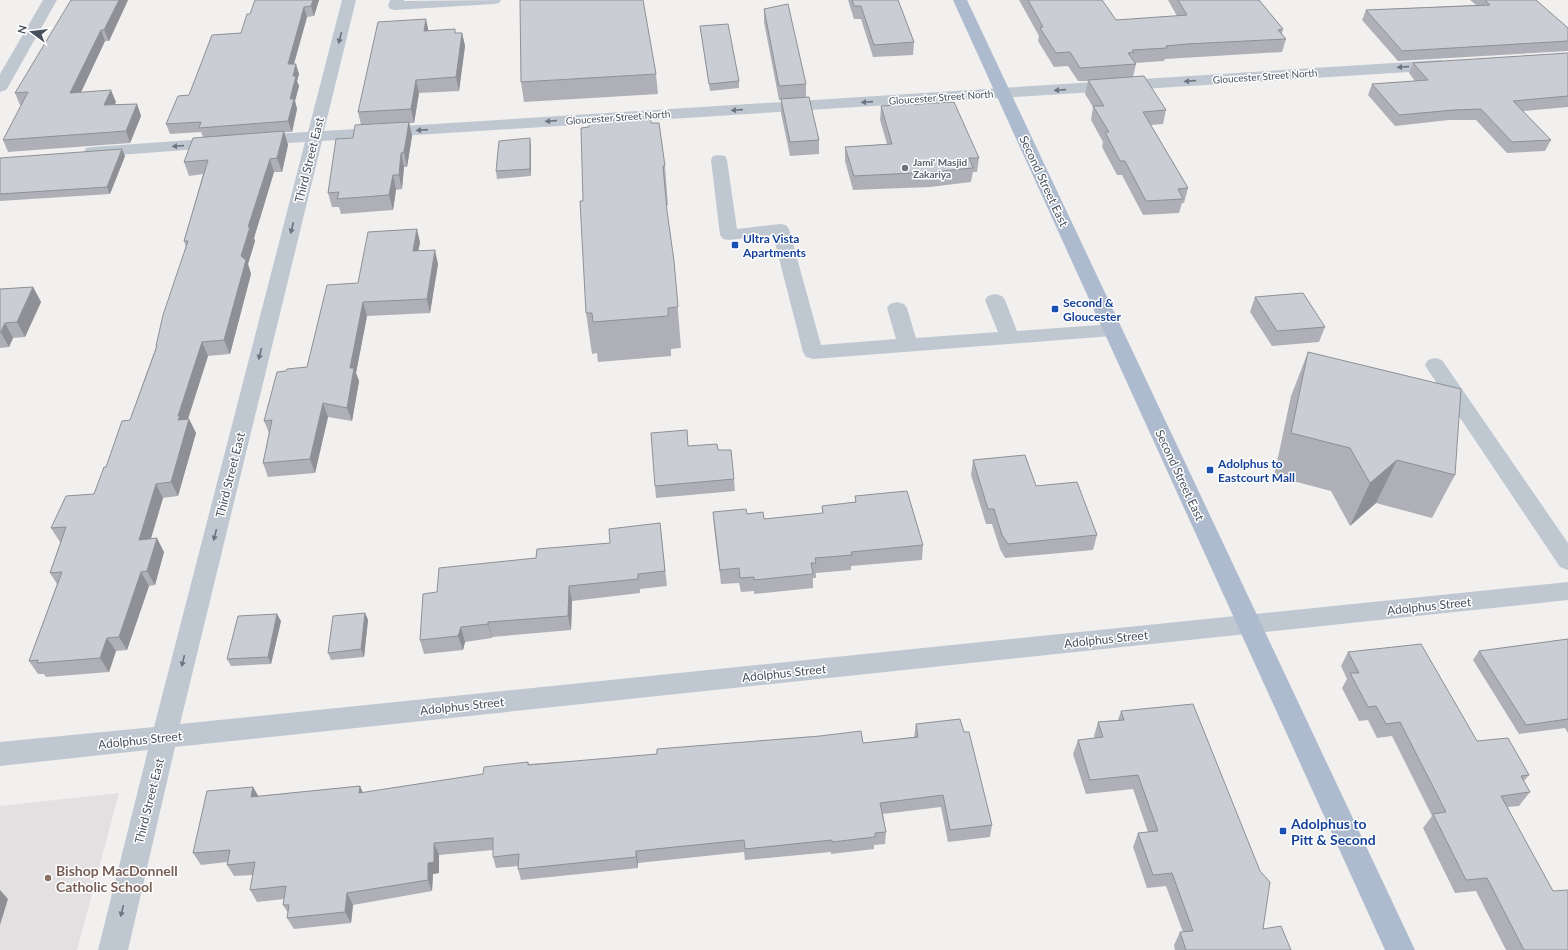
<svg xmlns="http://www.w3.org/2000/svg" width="1568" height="950" viewBox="0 0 1568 950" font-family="Lato,sans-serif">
	<rect width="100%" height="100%" fill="#f2efef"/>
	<path fill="#e3e0e1" d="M119,793L77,950H0V806Z"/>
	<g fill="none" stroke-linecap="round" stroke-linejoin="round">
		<path fill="#bfc8d1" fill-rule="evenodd" d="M43,0H57L8,87L6,90L0,92V74Z
			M342,0H356L324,131L1441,60L1446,62L1449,65L1446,68L1441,70L322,141L180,724L1568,582V600L175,747L128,950H98L148,750L0,766V742L154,727L305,142L256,145L250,143L248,140L250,137L256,135L308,132Z
			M390,0H404V1L501,0L499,3L494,4L395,10L390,9L388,6Z
			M220,138L226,139L228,143L226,147L92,157L86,156L84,152L86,148L92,147Z
			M719,155L725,156L727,160L737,229L780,224L786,225L789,229L821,345L896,339L887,308L890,304L897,302L904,304L907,308L916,338L998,332L985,300L988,296L995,294L1002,296L1005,300L1017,331L1112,324L1119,326L1122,330L1119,334L1112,336L813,359L806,357L803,352L773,235L729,240L723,239L720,235L711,160L713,156Z
			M1435,358L1442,360L1568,543V570L1560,567L1428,370L1425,365L1428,360Z"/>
		<path fill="#aebbce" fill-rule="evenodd" d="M953,0H967L1415,950H1385Z"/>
	</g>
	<path fill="#afb0b7" d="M128,0L109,41H105L81,92L116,102L114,105L137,104L141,116L130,143L8,152L3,140L22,105H20L15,93Z
		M319,0L314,16L307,17L294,64L299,74L297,81L299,86L295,101L297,109L292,132H284L288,145L282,172H274L254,238L255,241L248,264L251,274L230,354L208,356L188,419H189L196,433L178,496L163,498L151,539L164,552L155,585L149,586L127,650L116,651L109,672L46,677L44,674H38L29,661L57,584L50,573L61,542H60L51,528L94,494L106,467L130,420L156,347V346L186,247L184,241L203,174L189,176L184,162L203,137L201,132L170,134L166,124L189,95L241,33L250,14Z
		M848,0H898L914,42L913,55L873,57L861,19H854Z
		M1019,0H1102L1116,20L1177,16L1168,0H1259L1283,29L1282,34L1286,39L1282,52L1182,58L1165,59L1164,61L1135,63L1136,64L1133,77L1166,110L1163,124L1151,125L1188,188L1184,203H1182L1179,213L1143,215L1122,175H1117L1102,147L1103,142L1091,120L1093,107L1085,94L1088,81H1078L1068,66L1054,67L1038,41L1039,36Z
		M1470,0H1536L1568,28V51L1398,61L1362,20L1366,10L1476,5Z
		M764,9L806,84V97L819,140V154L790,156L781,113V100H779L764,22Z
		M700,26L739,81V88L710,91L701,33Z
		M428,31L456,33H462L465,46L459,91L419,93L414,123H409L412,136L407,167H404L402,189L396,190L393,210L341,214L339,207H332L328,193L353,138L361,125L358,112Z
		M1568,53V107L1523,111L1551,140L1545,151L1507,153L1476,120H1449L1395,126L1368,95L1372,84L1415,81L1409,73L1413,63Z
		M656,74L658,94L524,102L521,82Z
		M881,106L979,158L977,172H973L971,182L930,187L853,190L845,161V147L887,144L880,120Z
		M651,123L665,166L668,205H666L667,214L674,261L681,348L671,349V356L598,362L597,353L592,354L586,313L583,201Z
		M531,146V176L497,179L496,171Z
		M125,156L110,194L0,201V158Z
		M420,242L418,251L438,264L430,313L367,316L356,373L359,381L352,421L328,417L315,473L268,477L263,463L269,433L264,421L286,371L307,367L358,283Z
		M33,287L41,302L25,337L13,338L9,347L0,348V289Z
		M1255,297L1325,327L1319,342L1272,346L1250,312Z
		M1308,352L1455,475L1432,518L1376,503L1350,526L1331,491L1274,476L1291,396Z
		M688,446L718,450L734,479L735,491L656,498L655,486Z
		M973,460L1036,486L1097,535L1093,550L1005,558L1000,549L992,524H986L971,475Z
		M855,496L923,545L922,560L851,566V570L816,573V578H813V588L754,594V591L741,592L739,583L721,584L714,527L713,512L764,519L822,514V506L855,503Z
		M660,523L667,586L640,589V593L572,601L571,630L492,637V638L465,642L463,650L424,654L420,640L437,592L536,558L610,543Z
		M365,613L368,620L364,657L331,660L328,653Z
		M281,621L271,664L231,666L227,659Z
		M1568,639V733L1565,728L1519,734L1473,660L1479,651Z
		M1348,652L1477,741L1529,775L1524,781L1530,792L1519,806L1508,807L1568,950H1506L1476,891L1455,893L1423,828L1432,816L1392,736L1377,738L1368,720L1359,721L1342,688L1347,679L1341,666Z
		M1121,711L1263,929L1291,950H1175L1174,945L1180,932H1183L1166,886L1147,888L1133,847L1138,833L1148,832L1133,789L1086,794L1073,754L1078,740L1095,738L1094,736L1098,722L1118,720Z
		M916,724L964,732L992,825L990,837L948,842L941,807L883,814L886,832L885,844L874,845V849L831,854V852L745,860L744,852L638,863V868L521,880L518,869V866L496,868L493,857V850L439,855V873L433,874L432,891L353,905L351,923L294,929L287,918L288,913L283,905L284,899L257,902L250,890L253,875L234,876L227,865V862L201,865L193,853L253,787L258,796L360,786L363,793L483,774L528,762L529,764L863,743L914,737Z"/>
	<path fill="#8e9095" d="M119,0H128L109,41L104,30Z
		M313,0H319L314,16L311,6Z
		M304,7L307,17L291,74L288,64Z
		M426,19L429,33L424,31Z
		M101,30L105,41L75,105L70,93Z
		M462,33L465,46L459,91L456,77Z
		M296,64L299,74L297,81L299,86L295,101L297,109L292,132L288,121L290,99L293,76Z
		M416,80L419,93L414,123L411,109Z
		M111,90L116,102L109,117L104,105Z
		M137,104L141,116L130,143L126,131Z
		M409,122L412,136L407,167L404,152Z
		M284,131L288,145L282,172L277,158Z
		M530,138L531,146V176L530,169Z
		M122,149L125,156L110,194L107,187Z
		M401,153L404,167L402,189L399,175Z
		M270,159L274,172L254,238L255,241L248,264L251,274L230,354L224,340L241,256L248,227Z
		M393,175L396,190L393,210L389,195Z
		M417,229L420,242L416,265L413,251Z
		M435,250L438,264L430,313L427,299Z
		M33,287L41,302L25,337L17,322Z
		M363,302L367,316L356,373L359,381L352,421L347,408L350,368Z
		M5,323L13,338L9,347L1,333Z
		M202,342L208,356L185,428L189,419L196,433L178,496L171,482L178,416Z
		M323,403L328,417L315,473L310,459Z
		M1397,460L1376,503L1350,526L1370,483Z
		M156,484L163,498L146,554L139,540Z
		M157,538L164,552L155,585L147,571Z
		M141,572L149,586L127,650L119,637Z
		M569,586L572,601L571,630L568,616Z
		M365,613L368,620L364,657L361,649Z
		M277,614L281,621L271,664L268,657Z
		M488,622L492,637V638L488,624Z
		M461,627L465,642L463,650L458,636Z
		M107,638L116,651L109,672L100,658Z
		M360,786L365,798L359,793Z
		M253,787L260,799L251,797Z
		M434,843L439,855V873L433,874L432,891L428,880V863Z
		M636,851L638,863V868L636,857Z
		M0,890L8,899L0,925Z
		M347,893L353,905L351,923L345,912Z"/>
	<path fill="#cbcdd5" stroke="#8e9095" d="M71,0H119L104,30H101L70,93L111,90L104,105L137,104L126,131L3,140L28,92L15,93Z
		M255,0H313L311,6L304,7L288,64H296L293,76H296L290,99H294L288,121L199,128L201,122L166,124L178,96L189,95L212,35L241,33L247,14H250Z
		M520,0H643L656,74L521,82Z
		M852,0H898L914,42L874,45L861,6H854Z
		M1028,0H1102L1116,20L1187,15L1178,0H1259L1283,29L1278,30L1286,39L1186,44L1166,46L1167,48L1132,50L1134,52L1128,53L1136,64L1080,68L1070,52L1056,53L1040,28L1043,27Z
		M1485,0H1536L1568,28V41L1402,51L1366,10L1490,5Z
		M788,4L806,84L779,86L764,9Z
		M426,19L424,31L455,29V33H462L456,77L416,80L411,109L358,112L378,22Z
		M728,24L739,81L709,84L700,26Z
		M1568,53V96L1513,101L1551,140L1512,142L1481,109L1454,110L1399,115L1372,84L1428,80L1413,63Z
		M1144,76L1166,110L1143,112L1188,188L1178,189L1183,199L1146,201L1125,161H1120L1105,132H1109L1093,106H1104L1088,80Z
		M809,97L819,140L790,142L781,99Z
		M954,102L979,158H969L973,168L932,172L854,176L845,147L892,144L881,106Z
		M651,118V123H659L665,166H663L667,211L674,261L678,307L668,308V316L593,322L592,313H586L580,201H583L581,128L589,127V122Z
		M409,122L404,152L401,153L399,175H393L389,195L337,199L339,192L328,193L336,139L353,138L355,125Z
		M284,131L277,158L270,159L248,227H250L241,256L246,260L224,340L202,342L178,416H180L178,420L189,419L171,482L156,484L139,540L157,538L147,571L141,572L119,637L107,638L100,658L37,663L38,660L29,661L62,572L50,573L66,527L51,528L66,496L94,494L104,467H106L122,421L130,420L157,346H156L163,315L188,241H184L208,160L184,162L193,138Z
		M530,138V169L496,171L499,141Z
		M122,149L107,187L0,194V158Z
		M417,229L413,251L435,250L427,299L363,302L350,368H354L347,408L323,403L310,459L263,463L272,420L264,421L277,372L286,371L287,369L307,367L327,285L358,283L368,232Z
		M33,287L17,322L5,323L0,333V289Z
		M1303,293L1325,327L1277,331L1255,297Z
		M1308,352L1461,389L1455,475L1397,460L1370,483L1350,448L1291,433Z
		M687,430L688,446L717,444L718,450H731L734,479L655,486L651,433Z
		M1025,455L1036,486L1077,482L1097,535L1008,544L1002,535L994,509H988L973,460Z
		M907,491L923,545L851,552L852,555L815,558L816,563H811L813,574L754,580V577L740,578L739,568L720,570L713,512L746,509L747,514L763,512L764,519L823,513L822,506L856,502L855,496Z
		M660,523L665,571L638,574V579L569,586L568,616L488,622V624L461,627L458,636L420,640L423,594L437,592L439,568L536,558L537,549L610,543L609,529Z
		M365,613L361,649L328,653L333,616Z
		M277,614L268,657L227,659L238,616Z
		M1568,639V719L1526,725L1479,651Z
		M1421,644L1477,741L1508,738L1529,775L1521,776L1530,792L1501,796L1553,891L1568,890V950H1524L1487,878L1466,880L1433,814L1446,812L1400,722L1386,724L1376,706L1368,707L1350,673H1359L1348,652Z
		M1193,704L1260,871L1270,882L1263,929L1281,926L1291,950H1186L1180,932L1193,931L1172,873L1153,875L1138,833L1158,831L1138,775L1090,780L1078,740L1103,737L1098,722L1124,720L1121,711Z
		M960,719L964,732H969L992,825L950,830L943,795L880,803L886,832L875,833V837L832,842V840L745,849L744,840L636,851V857L518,869L519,854L493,857V838L434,843V862L428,863V880L347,893L345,912L287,918L289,905H283L286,886L250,890L255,862L227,865L230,850L193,853L207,791L253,787L251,797L360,786L359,793L483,774L484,767L528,762V765L657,754V749L820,736L861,731L863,743L918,737L916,724Z"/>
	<defs><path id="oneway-solid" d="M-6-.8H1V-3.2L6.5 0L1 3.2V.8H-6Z"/></defs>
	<g fill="#6b7480">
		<use href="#oneway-solid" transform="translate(340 38) rotate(104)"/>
		<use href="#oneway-solid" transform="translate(1403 67) rotate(176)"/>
		<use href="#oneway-solid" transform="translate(1190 81) rotate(176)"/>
		<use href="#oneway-solid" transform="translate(1060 90) rotate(176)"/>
		<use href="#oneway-solid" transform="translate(867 102) rotate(176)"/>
		<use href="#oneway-solid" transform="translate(737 110) rotate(176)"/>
		<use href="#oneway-solid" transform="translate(551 121) rotate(176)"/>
		<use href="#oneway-solid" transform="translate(422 130) rotate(176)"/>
		<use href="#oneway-solid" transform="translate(178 146) rotate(176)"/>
		<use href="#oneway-solid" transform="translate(292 228) rotate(104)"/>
		<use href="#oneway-solid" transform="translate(260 354) rotate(104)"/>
		<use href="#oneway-solid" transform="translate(215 535) rotate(104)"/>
		<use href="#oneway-solid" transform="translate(183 661) rotate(104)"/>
		<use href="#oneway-solid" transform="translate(122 911) rotate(104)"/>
	</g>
	<circle fill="#6b7280" stroke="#fff" stroke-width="1.5" cx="905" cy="168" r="4"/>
	<g fill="#1a4fb4" stroke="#fff" stroke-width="1.5">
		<rect x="731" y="241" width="8" height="8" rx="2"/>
		<rect x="1051" y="305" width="8" height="8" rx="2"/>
		<rect x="1206" y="466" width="8" height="8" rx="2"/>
		<rect x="1279" y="827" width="8" height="8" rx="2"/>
	</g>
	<circle fill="#8d6e63" stroke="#fff" stroke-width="1.5" cx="48" cy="878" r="4"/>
	<g text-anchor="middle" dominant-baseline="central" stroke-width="3" stroke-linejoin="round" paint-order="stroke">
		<g font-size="10" fill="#47505d" stroke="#fff">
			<text transform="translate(1265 76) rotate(-4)">Gloucester Street North</text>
			<text transform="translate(941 97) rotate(-4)">Gloucester Street North</text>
			<text transform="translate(618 117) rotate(-4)">Gloucester Street North</text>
		</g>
		<g font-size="10" font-weight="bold" fill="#5b616d" stroke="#fff" text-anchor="start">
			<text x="913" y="162">Jami' Masjid<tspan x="913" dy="12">Zakariya</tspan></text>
		</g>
		<g font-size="12" fill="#47505d" stroke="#fff">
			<text transform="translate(309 160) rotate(-76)">Third Street East</text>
			<text transform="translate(1044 181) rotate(65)">Second Street East</text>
			<text transform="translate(230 475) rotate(-76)">Third Street East</text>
			<text transform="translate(1180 475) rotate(65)">Second Street East</text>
			<text transform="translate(1429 606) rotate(-6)">Adolphus Street</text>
			<text transform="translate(1106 639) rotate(-6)">Adolphus Street</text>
			<text transform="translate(784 673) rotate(-6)">Adolphus Street</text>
			<text transform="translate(462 706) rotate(-6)">Adolphus Street</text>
			<text transform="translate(140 740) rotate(-6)">Adolphus Street</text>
			<text transform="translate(149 801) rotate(-76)">Third Street East</text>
		</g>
		<g font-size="12" font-weight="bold" fill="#164399" stroke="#fff" text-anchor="start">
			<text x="743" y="238">Ultra Vista<tspan x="743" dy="14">Apartments</tspan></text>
			<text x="1063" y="302">Second &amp;<tspan x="1063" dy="14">Gloucester</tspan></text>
			<text x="1218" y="463">Adolphus to<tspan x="1218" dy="14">Eastcourt Mall</tspan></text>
		</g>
		<g font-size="14" font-weight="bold" fill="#164399" stroke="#fff" text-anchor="start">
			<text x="1291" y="823">Adolphus to<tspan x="1291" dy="16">Pitt &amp; Second</tspan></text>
		</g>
		<g font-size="14" font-weight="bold" fill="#785e54" stroke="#fff" text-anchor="start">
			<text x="56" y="870">Bishop MacDonnell<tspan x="56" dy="16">Catholic School</tspan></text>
		</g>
	</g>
	<g transform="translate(32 32) rotate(285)" stroke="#ffffff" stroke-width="3" paint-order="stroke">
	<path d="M0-3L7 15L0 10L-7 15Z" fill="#47505d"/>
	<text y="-6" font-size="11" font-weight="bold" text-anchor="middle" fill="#47505d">N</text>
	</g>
</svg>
